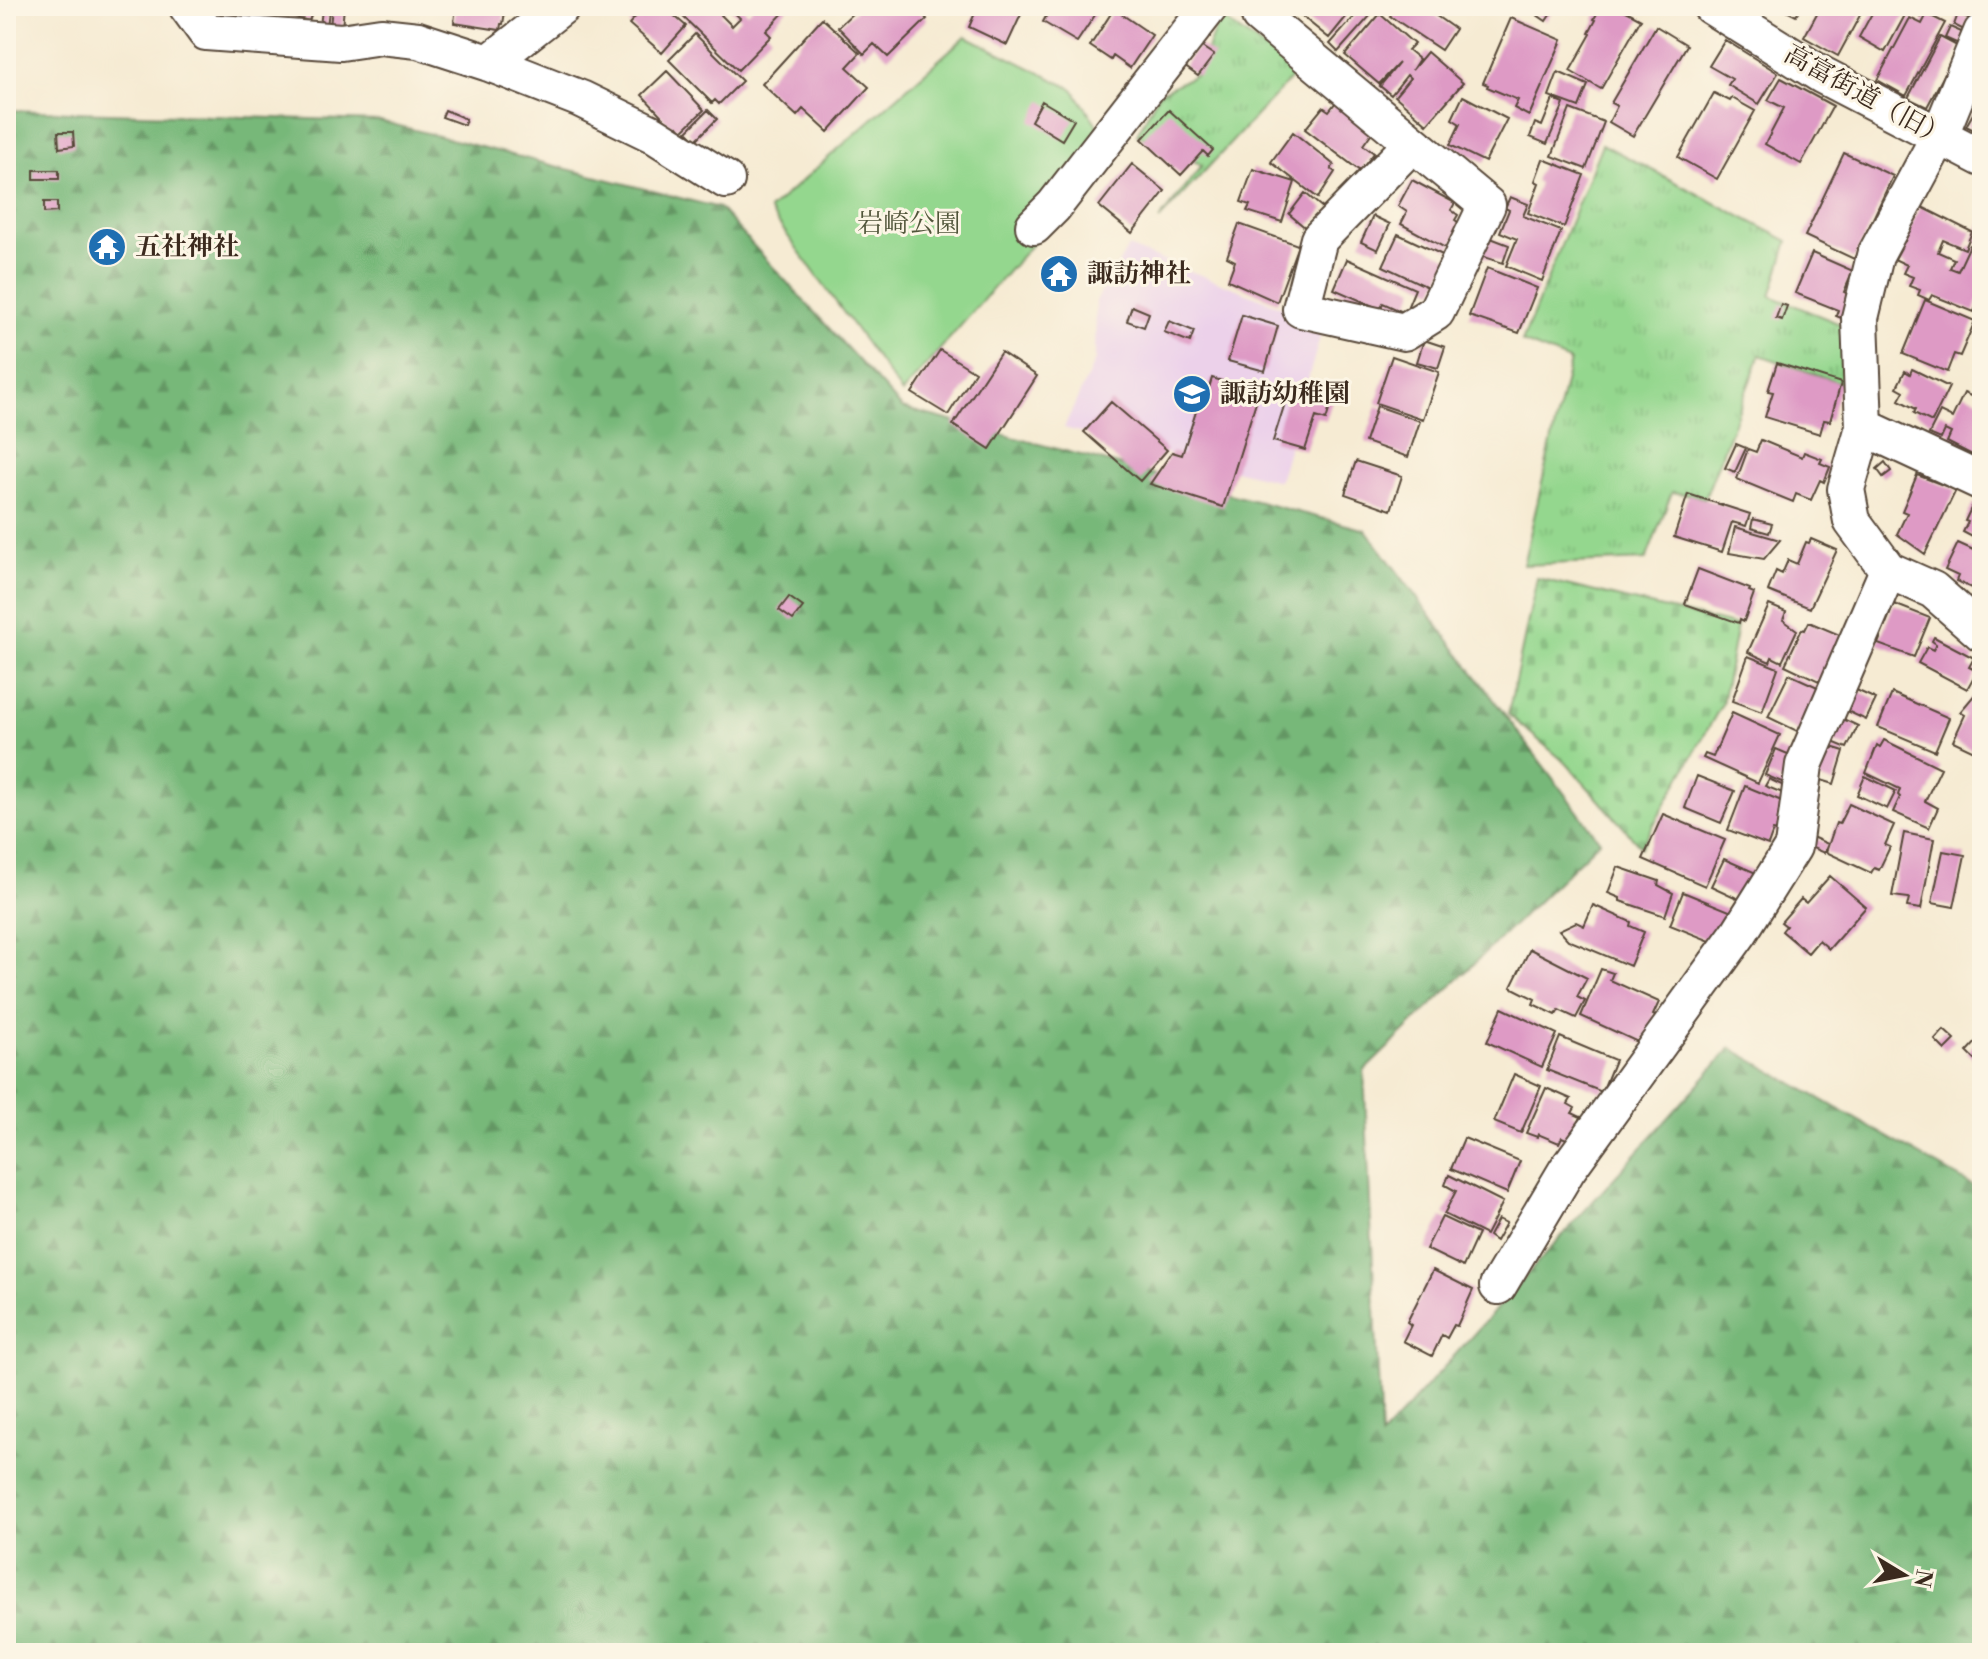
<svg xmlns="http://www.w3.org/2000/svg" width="1988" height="1659" viewBox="0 0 1988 1659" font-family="'Libre Bodoni','Noto Serif JP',serif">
	<defs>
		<pattern id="grass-tufts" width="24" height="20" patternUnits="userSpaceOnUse" patternTransform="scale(2)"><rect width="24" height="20" fill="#94d78e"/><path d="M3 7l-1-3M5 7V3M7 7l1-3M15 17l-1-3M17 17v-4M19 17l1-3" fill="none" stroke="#80b97a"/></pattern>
		<pattern id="forest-firs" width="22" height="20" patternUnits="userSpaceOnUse" patternTransform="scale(2)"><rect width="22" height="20" fill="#77b879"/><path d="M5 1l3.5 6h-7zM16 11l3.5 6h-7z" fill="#639663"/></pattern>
		<pattern id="cemetery-stones" width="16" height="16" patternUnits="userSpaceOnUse" patternTransform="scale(2)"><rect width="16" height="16" fill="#94d78e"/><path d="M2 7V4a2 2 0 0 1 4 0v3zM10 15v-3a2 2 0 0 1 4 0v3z" fill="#80b97a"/></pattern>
	</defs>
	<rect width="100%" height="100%" fill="#fcf5e5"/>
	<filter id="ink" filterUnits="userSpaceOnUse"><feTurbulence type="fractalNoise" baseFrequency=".0125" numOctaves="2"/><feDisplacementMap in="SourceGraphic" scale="16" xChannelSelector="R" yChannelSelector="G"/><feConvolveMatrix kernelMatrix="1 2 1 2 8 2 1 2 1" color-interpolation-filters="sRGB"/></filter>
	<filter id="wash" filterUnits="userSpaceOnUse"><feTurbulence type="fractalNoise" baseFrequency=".006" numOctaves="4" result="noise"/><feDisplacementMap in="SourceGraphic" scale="32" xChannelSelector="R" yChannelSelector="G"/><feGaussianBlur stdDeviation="1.8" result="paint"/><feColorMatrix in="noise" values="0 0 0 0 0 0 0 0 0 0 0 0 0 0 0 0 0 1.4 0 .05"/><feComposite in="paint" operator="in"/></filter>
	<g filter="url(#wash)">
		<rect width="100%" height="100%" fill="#f6ebd3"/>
		<path fill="#ecd1ea" d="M1128,247L1324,323L1279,481L1064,428L1095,360L1096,301Z"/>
		<path fill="url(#grass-tufts)" stroke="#688056" stroke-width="2" d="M1220,17L1297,72L1159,220L1202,165L1137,134L1159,93L1197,74Z
			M1602,144L1788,241L1771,296L1850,328L1847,385L1760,355L1705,498L1672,492L1646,560L1523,565L1570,361L1522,342Z"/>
		<path fill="url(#forest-firs)" stroke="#59714c" stroke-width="2" d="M6,110L380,121L719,208L902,408L1366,530L1600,841L1364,1071L1381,1437L1731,1048L1982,1191V1653H6Z"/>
		<path fill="url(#cemetery-stones)" stroke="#688056" stroke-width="2" d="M1537,578L1737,626L1722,704L1641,847L1567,764L1508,714Z"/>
		<path fill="#94d78e" stroke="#688056" stroke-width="2" d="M966,36L1073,89L1114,150L902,393L769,210Z"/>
		<g id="blocks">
			<path fill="#de9ac5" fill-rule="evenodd" d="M271,6H314L309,21L270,10Z
				M332,6H344L342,29L330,28Z
				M456,6H506L503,24H501L500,30L454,23Z
				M610,6H627L630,8L621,17Z
				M645,6H663L686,26L662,53L629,24Z
				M672,6H741L748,13L754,6H790L766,31L771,36L738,70ZM728,7L740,18L732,26L721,15Z
				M860,6L872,8L914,6L927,19L888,57L874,44L864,54L838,27Z
				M978,6H1025L1007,45L969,27Z
				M1042,6H1101L1077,42L1043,22L1049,11Z
				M1295,6H1355L1329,38L1293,9Z
				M1397,6H1422L1455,29L1441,50L1390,16Z
				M1524,6H1556L1546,21Z
				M1601,6H1617L1641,19L1601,89L1570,71L1591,34L1589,33L1596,20L1594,19Z
				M1777,6H1802L1796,16Z
				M1821,6H1865L1838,56L1804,37Z
				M1876,6H1910L1885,52L1859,37Z
				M1914,6H1927L1921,17L1911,11Z
				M1362,8L1371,15L1338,52L1330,44Z
				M322,9L329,10L327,27H320Z
				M1114,9L1152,35L1130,68L1113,56L1111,60L1090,46Z
				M1380,14L1414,44L1408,50L1419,59L1412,70L1427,52L1463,83L1427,124L1395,96L1410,78L1407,75L1391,95L1380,86L1399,63L1379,84L1345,55Z
				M1927,14L1945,23L1906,96L1877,80L1910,18L1922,24Z
				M1958,14L1969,18L1964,30L1954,25Z
				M822,18L860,53L847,67L869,87L828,132L803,109L797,116L762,84Z
				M1511,18L1562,40L1529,116L1514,108L1518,100L1487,87L1488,85L1483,83Z
				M1656,26L1687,45L1633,136L1609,122L1617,106L1611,103Z
				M1950,27L1966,34L1961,45L1945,38Z
				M695,34L742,81L719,104L715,100L712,103L669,60Z
				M1940,37L1959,47L1927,107L1908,98Z
				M1725,40L1778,73L1759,104L1728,85L1732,79L1709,66Z
				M1199,45L1214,55L1198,76L1184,66Z
				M667,71L704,110L682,131L678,126L674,129L642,95Z
				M1558,72L1588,85L1579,107L1549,96Z
				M1781,78L1833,106L1801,164L1765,144L1784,108L1768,100Z
				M1714,93L1730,101L1732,98L1755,111L1717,179L1678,157Z
				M1463,96L1507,119L1485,162L1450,145L1460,124L1452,119Z
				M1982,98V134L1966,126Z
				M1553,99L1564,104L1547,144L1530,137L1535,123L1542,126Z
				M1042,101L1074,120L1062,140L1031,121Z
				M1336,102L1373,131L1363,145L1374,153L1360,171L1305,129L1323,107L1329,111Z
				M1570,109L1604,122L1586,169L1552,156Z
				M445,110L466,119L464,125L442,117Z
				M708,110L717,119L696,140L687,131Z
				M1169,110L1213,150L1208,156L1203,151L1181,175L1142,139Z
				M58,132H73L74,146L59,148Z
				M1293,132L1334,165L1331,169L1335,172L1318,198L1271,162Z
				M1844,153L1893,176L1854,259L1805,236Z
				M1543,159L1584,175L1564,227L1528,213L1539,183L1535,181Z
				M1132,164L1165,191L1132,233L1099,206Z
				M1253,169L1295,182L1282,222L1247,211L1250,205L1241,202Z
				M34,170H59V179H34Z
				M1412,180L1455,203L1451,210L1458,215L1455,220L1462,225L1449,250L1401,224L1407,212L1398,206Z
				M1305,193L1324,209L1307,229L1289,214Z
				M1510,197L1528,204L1523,216L1561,231L1542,281L1506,266L1517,239L1500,232L1509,210L1505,208Z
				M44,202H57V212L44,213Z
				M1920,206L1972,232L1965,249L1943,240L1938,252L1954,259L1950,268L1958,271L1970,245L1982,251V294L1974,312L1932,295L1929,300L1918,295L1920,290L1909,286L1913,277L1903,273L1907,265L1892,258L1900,239L1905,241Z
				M1373,216L1390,224L1378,250L1361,242Z
				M1239,224L1298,245L1277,302L1228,280L1235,261L1227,257Z
				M1980,224L1982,225V245L1972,240Z
				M1398,234L1449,258L1434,290L1383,266Z
				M1488,237L1509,245L1503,263L1481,256Z
				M1812,253L1853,271L1844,292L1851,295L1841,318L1836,316L1838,310L1795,293Z
				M1347,259L1415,289L1405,313L1383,303L1380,309L1334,289Z
				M1487,268L1537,288L1519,333L1469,316Z
				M1925,300L1975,321L1960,356L1954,354L1947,372L1903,354Z
				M1781,304L1787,306L1782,320L1776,318Z
				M1132,306L1149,313L1144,327L1127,321Z
				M1242,315L1278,326L1265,371L1228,361Z
				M1169,321L1194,331L1190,342L1164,332Z
				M1424,340L1445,347L1438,368L1417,362Z
				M940,350L975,372L948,415L912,393Z
				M1001,352L1037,376L990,449L953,425Z
				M1392,356L1439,372L1423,419L1376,403Z
				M1777,363L1841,383L1830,421L1824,420L1820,434L1765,417L1773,392L1768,391Z
				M1912,369L1949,387L1932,422L1914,413L1916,409L1899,400L1904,391L1897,387L1905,371L1910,374Z
				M1212,378L1259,392L1223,507L1150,484L1172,452L1182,455L1204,387L1209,388Z
				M1290,387L1332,401L1326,420L1316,417L1305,450L1273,441Z
				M1964,393L1982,401V460L1947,442L1951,433L1945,430L1941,439L1929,434L1940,412L1952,418Z
				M1111,402L1167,450L1140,481L1084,432Z
				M1377,406L1420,421L1408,457L1365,442Z
				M1761,440L1802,457L1804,452L1822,459L1820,463L1830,467L1824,482L1820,480L1811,500L1796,494L1793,502L1737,479L1748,449L1756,452Z
				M1736,444L1746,448L1735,472L1725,468Z
				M1356,461L1402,476L1391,510L1345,494Z
				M1885,462L1891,471L1883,477L1877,469Z
				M1917,475L1956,490L1925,554L1897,534L1907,513L1902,511Z
				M1688,494L1750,514L1746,526L1732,522L1722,552L1674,537Z
				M1973,504L1982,509V542L1963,532L1968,522L1965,521Z
				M1753,519L1772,524L1769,533L1751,528Z
				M1735,527L1780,540L1764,559L1729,553Z
				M1811,539L1837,550L1810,608L1768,591L1776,571L1782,574L1788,560L1797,564L1806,542L1809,543Z
				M1958,543L1982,554V593L1956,581L1958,576L1945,570Z
				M1698,569L1750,589L1749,591L1754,593L1744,621L1740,619L1739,623L1685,604Z
				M789,597L803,607L793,620L779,610Z
				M1894,604L1930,618L1914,657L1878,644Z
				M1769,605L1786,612L1783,620L1797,630L1782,662L1772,657L1770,662L1748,652Z
				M1809,622L1842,636L1823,683L1785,665L1802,629L1805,630Z
				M1934,637L1974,658L1969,667L1977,671L1967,689L1918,663L1927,647L1933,650L1936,644L1932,641Z
				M1748,656L1778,668L1762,712L1732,701Z
				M1789,674L1822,689L1801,733L1768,717Z
				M1982,686V735L1974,751L1953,741L1965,715L1960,712Z
				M1854,689L1876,699L1866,720L1845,710Z
				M1892,693L1949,718L1935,751L1878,727Z
				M1732,713L1780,735L1758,783L1703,758L1705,754L1713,757Z
				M1841,718L1858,726L1847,748L1830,741Z
				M1884,740L1941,768L1925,801L1938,808L1929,828L1893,812L1900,797L1898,795L1900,789L1866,773L1877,745L1880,747Z
				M1828,746L1844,751L1834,784L1818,779Z
				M1776,749L1795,757L1784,783L1765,775Z
				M1697,776L1735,791L1721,823L1685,808Z
				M1865,776L1896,791L1887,809L1857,795Z
				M1769,779L1788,788L1785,794L1765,786Z
				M1745,786L1784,802L1780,833L1773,831L1768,845L1728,830Z
				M1849,804L1894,825L1885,845L1890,847L1879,870L1874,868L1871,873L1826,852L1836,823L1839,824Z
				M1663,814L1725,840L1705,886L1643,859Z
				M1904,833L1934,839L1921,909L1907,907L1909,898L1892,896Z
				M1812,837L1828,844L1824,853L1808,846Z
				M1943,851L1965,855L1954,907L1932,903Z
				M1724,859L1756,873L1743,901L1711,886Z
				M1618,867L1659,881L1658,885L1673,893L1665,916L1620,901V898L1608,893Z
				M1830,876L1866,907L1829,949L1819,940L1808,953L1782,931L1786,926L1781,922L1801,899L1806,903Z
				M1683,892L1732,912L1728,924L1723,922L1715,943L1670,925Z
				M1593,905L1631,922L1630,926L1644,932L1630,966L1568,940L1559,930L1576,922L1584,926Z
				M1530,949L1587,978L1577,997L1585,1001L1576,1018L1559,1010L1556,1015L1533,1004L1535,999L1511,987Z
				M1601,969L1613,973L1610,980L1659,1002L1653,1015L1657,1017L1642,1044L1581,1016Z
				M1502,1008L1557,1034L1542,1067L1487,1042Z
				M1944,1030L1955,1040L1945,1050L1935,1040Z
				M1560,1037L1615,1060L1602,1092L1547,1070Z
				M1977,1041L1982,1045V1052L1975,1060L1967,1052Z
				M1514,1074L1541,1086L1521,1133L1494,1122Z
				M1546,1088L1571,1099L1568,1104L1575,1108L1572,1113L1581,1117L1571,1141L1562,1137L1559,1143L1538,1134L1537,1137L1526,1133Z
				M1464,1138L1520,1161L1507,1193L1451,1169Z
				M1449,1175L1503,1202L1486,1235L1444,1214L1456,1191L1445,1185Z
				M1442,1217L1478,1234L1463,1267L1426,1249Z
				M1498,1219L1506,1223L1496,1241L1489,1236Z
				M1433,1270L1473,1290L1457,1326L1454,1325L1447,1338L1442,1335L1432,1356L1403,1341L1411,1325L1407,1322Z"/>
		</g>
	</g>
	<g filter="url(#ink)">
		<use href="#blocks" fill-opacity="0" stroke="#574739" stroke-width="2"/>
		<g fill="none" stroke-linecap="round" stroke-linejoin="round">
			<g stroke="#574739" stroke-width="40">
				<path id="minor" d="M187,6L206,32L341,42L381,36L418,40L489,63L581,99L653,134L726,180
					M1261,6L1260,16L1487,205L1436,312L1404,332L1301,309L1319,239L1412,144
					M1711,6L1822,75L1982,158
					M489,63L562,6
					M1034,226L1054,206L1210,6
					M1864,427L1982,482
					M1888,570L1933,590L1982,633
					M1498,1286L1567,1170L1739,933L1793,847L1804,765L1888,570L1852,521L1846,489L1864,427L1860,318L1875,256L1939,137L1982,32"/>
			</g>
			<use href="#minor" stroke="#fff" stroke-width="36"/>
		</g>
	</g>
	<defs>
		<g id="temple-disc" transform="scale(2)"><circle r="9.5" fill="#1f6fb2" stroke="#fcf5e5"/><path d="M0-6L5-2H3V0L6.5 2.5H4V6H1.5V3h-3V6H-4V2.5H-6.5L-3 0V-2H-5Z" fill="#fff"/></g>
		<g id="school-disc" transform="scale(2)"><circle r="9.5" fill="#1f6fb2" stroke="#fcf5e5"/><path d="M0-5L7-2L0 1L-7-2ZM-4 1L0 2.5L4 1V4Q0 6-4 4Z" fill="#fff"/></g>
	</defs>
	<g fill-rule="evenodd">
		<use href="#temple-disc" x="107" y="247"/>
		<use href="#temple-disc" x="1059" y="274"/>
		<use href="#school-disc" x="1192" y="394"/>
	</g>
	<g text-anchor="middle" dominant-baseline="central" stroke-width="6" stroke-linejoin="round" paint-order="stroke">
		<g font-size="26" fill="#3b2a1e" stroke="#fcf5e5">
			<text transform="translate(1866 96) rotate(29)">高富街道（旧）</text>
		</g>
		<g font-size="26" fill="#51553a" stroke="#fcf5e5">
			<text x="909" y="224">岩崎公園</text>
		</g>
		<g font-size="26" font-weight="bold" fill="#3b2a1e" stroke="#fcf5e5" text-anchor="start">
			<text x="135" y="247">五社神社</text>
			<text x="1087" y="274">諏訪神社</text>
			<text x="1220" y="394">諏訪幼稚園</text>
		</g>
	</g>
	<rect width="1988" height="1659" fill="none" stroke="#fcf5e5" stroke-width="32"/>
	<g transform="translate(1904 1575) rotate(100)" stroke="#fcf5e5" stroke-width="6" paint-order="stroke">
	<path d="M0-6L14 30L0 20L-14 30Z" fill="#3b2a1e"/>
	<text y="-12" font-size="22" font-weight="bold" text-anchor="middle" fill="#3b2a1e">N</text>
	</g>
</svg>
